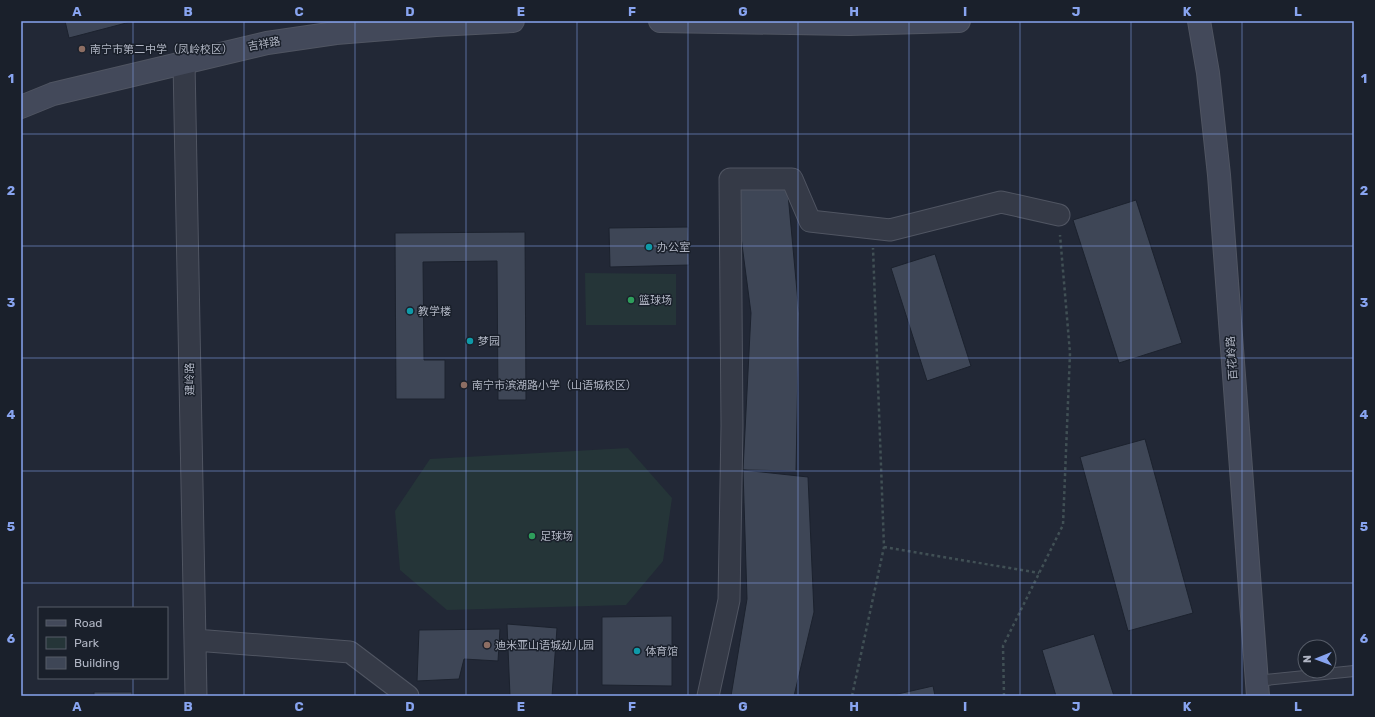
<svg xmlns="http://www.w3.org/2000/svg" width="1375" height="717" viewBox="0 0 1375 717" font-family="Rubik,'Noto Sans SC',sans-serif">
	<rect width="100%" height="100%" fill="#222836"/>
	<path fill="#253538" d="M585,273L676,274V325H586Z
		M628,448L672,498L663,561L626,605L447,610L400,570L395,511L430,459Z"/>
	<path fill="#3e4656" stroke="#1c222e" d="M65,21H134L69,38Z
		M787,183L799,313L796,471L743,470L751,313L734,184Z
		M1136,200L1182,343L1119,363L1073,220Z
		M688,227L689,265L610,267L609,228Z
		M525,232L526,400H498L497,261L423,262L424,360H445V399H396L395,233Z
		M935,254L971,366L927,381L891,268Z
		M1145,439L1193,613L1128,631L1080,457Z
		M743,470L808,477L814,612L794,696H731L747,599Z
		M672,616V686L602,685V617Z
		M507,624L557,628L552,696H510Z
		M500,629L498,661L464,659L459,679L417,681L419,630Z
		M1094,634L1114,696H1056L1042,650Z
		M933,686L935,696H889Z
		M94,692H132V696H94Z"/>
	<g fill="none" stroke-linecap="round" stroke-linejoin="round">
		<g stroke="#505562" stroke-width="12">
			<path id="lane" d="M1256,681L1354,671"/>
		</g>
		<g stroke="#505562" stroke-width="23">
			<path id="street" d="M184,62L196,696
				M195,640L350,652L408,696
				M708,696L729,600L732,426L730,179H792L810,221L890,230L1001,202L1059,215"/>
		</g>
		<g stroke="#505562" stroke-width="24">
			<path id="secondary" d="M660,21L849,24L959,21
				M1199,21L1208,73L1219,175L1258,696
				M21,107L53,94L267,43L336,33L436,25L513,21"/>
		</g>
		<path stroke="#415055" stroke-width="2.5" stroke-dasharray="3 3" stroke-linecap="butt" d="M884,547L1039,573
			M852,696L884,547L873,248
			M1004,696L1003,646L1063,525L1070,353L1060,235"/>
		<use href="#lane" stroke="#353a47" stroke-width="10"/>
		<use href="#street" stroke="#353a47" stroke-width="21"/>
		<use href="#secondary" stroke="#43495a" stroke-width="22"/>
	</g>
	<path fill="none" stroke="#88a4f0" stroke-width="1" stroke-opacity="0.55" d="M133,21V608M244,21V696M355,21V696M466,21V696M577,21V696M688,21V696M798,21V696M909,21V696M1020,21V696M1131,21V696M1242,21V696M21,134H1354M21,246H1354M21,358H1354M21,471H1354M21,583H1354M133,678V696"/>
	<g fill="#8d6e63" stroke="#1a202b" stroke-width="1.5">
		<circle cx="82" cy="49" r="4"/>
		<circle cx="464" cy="385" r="4"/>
		<circle cx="487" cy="645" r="4"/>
	</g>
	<g fill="#0f9aa8" stroke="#1a202b" stroke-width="1.5">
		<circle cx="649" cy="247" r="4"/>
		<circle cx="410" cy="311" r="4"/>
		<circle cx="470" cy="341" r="4"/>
		<circle cx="637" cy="651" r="4"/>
	</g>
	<g fill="#2e9e5b" stroke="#1a202b" stroke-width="1.5">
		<circle cx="631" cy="300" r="4"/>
		<circle cx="532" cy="536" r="4"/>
	</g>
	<g text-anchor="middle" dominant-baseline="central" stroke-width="3" stroke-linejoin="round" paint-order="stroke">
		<g font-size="11" fill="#b0b5c3" stroke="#1a202b">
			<text transform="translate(264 44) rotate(-11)">吉祥路</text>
			<text transform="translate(1232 358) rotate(-94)">百花岭路</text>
			<text transform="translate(190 379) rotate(-91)">建岭路</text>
		</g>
		<g font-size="11" fill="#b0b5c3" stroke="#1a202b" text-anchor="start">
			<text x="90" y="49">南宁市第二中学（凤岭校区）</text>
			<text x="657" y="247">办公室</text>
			<text x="639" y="300">篮球场</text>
			<text x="418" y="311">教学楼</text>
			<text x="478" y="341">梦园</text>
			<text x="472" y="385">南宁市滨湖路小学（山语城校区）</text>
			<text x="540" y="536">足球场</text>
			<text x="495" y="645">迪米亚山语城幼儿园</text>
			<text x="645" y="651">体育馆</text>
		</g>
	</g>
	<rect width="1375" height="717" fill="none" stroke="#1a202b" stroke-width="44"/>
	<rect x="38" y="607" width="130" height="72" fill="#1a202b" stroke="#565c68"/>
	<rect x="46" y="620" width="20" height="6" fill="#43495a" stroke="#565c68"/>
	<text x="74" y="627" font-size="12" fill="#b0b5c3">Road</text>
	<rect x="46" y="637" width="20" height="12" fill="#253538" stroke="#565c68"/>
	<text x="74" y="647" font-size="12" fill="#b0b5c3">Park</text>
	<rect x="46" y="657" width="20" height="12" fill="#3e4656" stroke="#565c68"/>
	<text x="74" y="667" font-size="12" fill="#b0b5c3">Building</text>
	<g transform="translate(1317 659) rotate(269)"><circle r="19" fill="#1a202b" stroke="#565c68"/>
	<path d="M0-3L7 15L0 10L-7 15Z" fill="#88a4f0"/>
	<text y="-6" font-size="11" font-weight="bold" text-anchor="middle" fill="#b0b5c3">N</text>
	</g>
	<rect x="22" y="22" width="1331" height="673" fill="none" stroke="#88a4f0" stroke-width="1.5"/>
	<g font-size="13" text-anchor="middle" font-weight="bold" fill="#88a4f0">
		<text x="77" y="16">A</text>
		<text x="188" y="16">B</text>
		<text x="299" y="16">C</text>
		<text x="410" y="16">D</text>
		<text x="521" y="16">E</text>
		<text x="632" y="16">F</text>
		<text x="743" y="16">G</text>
		<text x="854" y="16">H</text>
		<text x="965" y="16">I</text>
		<text x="1076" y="16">J</text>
		<text x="1187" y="16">K</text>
		<text x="1298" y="16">L</text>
		<text x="11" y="83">1</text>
		<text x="1364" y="83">1</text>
		<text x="11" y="195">2</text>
		<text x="1364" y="195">2</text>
		<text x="11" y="307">3</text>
		<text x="1364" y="307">3</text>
		<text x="11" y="419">4</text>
		<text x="1364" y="419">4</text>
		<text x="11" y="531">5</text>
		<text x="1364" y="531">5</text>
		<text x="11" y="643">6</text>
		<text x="1364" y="643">6</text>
		<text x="77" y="711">A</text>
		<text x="188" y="711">B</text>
		<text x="299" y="711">C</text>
		<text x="410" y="711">D</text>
		<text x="521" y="711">E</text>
		<text x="632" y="711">F</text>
		<text x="743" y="711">G</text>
		<text x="854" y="711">H</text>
		<text x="965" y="711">I</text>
		<text x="1076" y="711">J</text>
		<text x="1187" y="711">K</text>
		<text x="1298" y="711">L</text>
	</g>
</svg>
